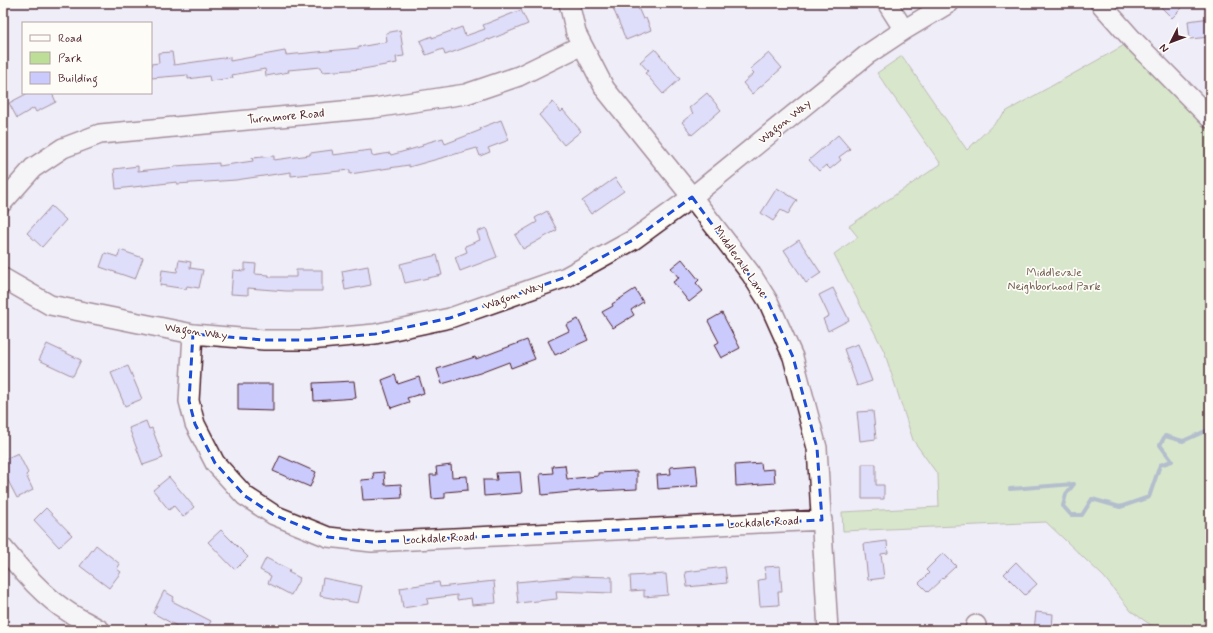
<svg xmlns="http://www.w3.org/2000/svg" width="1213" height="633" viewBox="0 0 1213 633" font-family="Mynerve,sans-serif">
	<rect width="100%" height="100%" fill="#eeedf8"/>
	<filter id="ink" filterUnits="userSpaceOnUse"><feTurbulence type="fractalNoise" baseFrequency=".025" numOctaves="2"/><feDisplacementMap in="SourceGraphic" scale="8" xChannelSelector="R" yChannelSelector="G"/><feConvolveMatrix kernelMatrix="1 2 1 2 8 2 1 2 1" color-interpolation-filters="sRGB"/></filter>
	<g filter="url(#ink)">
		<path fill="#bcde97" stroke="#837e61" d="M1132,39L1210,118V630H1158L1131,611L1104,577L1046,522L843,531L842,512L939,507L938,475L913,440L884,351L834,254L858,237L849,226L941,164L877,73L902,56L967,150L1007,111L1121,47Z"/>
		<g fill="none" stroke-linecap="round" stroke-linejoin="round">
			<path stroke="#6c859a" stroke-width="4" d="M1010,489L1074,484L1066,494L1063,506L1071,515H1082L1092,499L1120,507L1149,497L1160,465L1172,461L1160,445L1165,436L1183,441L1210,429"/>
		</g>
		<path fill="#cbcafc" stroke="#4a1f2b" d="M611,3H636L643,19L646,18L651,30L626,40Z
			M1157,3H1187L1172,18Z
			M521,10L528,24L489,40V39L445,55L443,49L426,55L420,41L432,36V38L462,27L465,36L485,29L483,25Z
			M1210,18V37L1190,39L1188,21Z
			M400,30L404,56L396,57L397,63L363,69L322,72L321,67L288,70L289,72L266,76L265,69L232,75L233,78L210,81L209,76L188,79V75L151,78V64L159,63L158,53L172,52L174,65L230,57V61L285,51L286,55L359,48V47L387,42L386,33Z
			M655,49L680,79L663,94L645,73L648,71L640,62Z
			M769,53L782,68L752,94L743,83L754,73L750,69Z
			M28,93H52L56,102L36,112L34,108L17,118L9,103Z
			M707,93L721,110L692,135L682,122L693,113L689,108Z
			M553,102L561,112L563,110L581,131L564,145L539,115Z
			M501,120L509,140L488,148L490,152L480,156L477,148L409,167V165L350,174V170L291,176V172L236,180L177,184V182L116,189L114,169L138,166V171L176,167L175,166L219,163V166L253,161L252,158L274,156V160L310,155V153L332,150L333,155L371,150L372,156L390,153L391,155L423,146L422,144L443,138L445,144L481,130L480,128Z
			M838,135L850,149L839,157L841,160L830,169L826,165L819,171L809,160Z
			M615,178L624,191L591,214L582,201Z
			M777,188L797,200L788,214L781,210L773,221L761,213Z
			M51,206L66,220L42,247L27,233Z
			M547,211L557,230L523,249L515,235L537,222L535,218Z
			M486,228L497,257L460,271L455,257L467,252L465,246L480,240L477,232Z
			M799,240L821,273L806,283L784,250Z
			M120,250L143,258L135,279L100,267L105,253L118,257Z
			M437,255L442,275L405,283L400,264Z
			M682,259L699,280L696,283L703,291L689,302L673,282L679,278L671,268Z
			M179,260L191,262L190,268L203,270L199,288L187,286L186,289L160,285L162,270L177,272Z
			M245,263L256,264L255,274L269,275V277H296V270H322V291H286L248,288V295L231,294L233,270L245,271Z
			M368,266L371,285L345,290L342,271Z
			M833,288L849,320L828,331L823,319L829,316L819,295Z
			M635,289L643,302L631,310L634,315L613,328L602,312L613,306L612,304Z
			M722,313L740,348L721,358L714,345L719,342L708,321Z
			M578,319L588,340L555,355L548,341L569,331L566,325Z
			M527,340L535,359L511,368L509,362L480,373L442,384L437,369L475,357L476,359Z
			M47,344L81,360L73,376L39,360Z
			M858,344L872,381L857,386L844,349Z
			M128,366L142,399L125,406L111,373Z
			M395,375L398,384L419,377L424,393L407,398L409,402L391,408L382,380Z
			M354,381L356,398L314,401L313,383Z
			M238,384H273V411L238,410Z
			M873,411L876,439L860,441L857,412Z
			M146,421L149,429L152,428L163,458L143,465L129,428Z
			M18,453L28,473L26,475L33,490L17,498L3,471V460Z
			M280,456L316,472L310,487L273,471Z
			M761,463L762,470L774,469L775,483L736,486L735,465Z
			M862,464H876V485H884V499H862Z
			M451,465L452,477L467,476L468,490L445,492V498L432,499L430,475H437L436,467Z
			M565,465L567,479L598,476V473L637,471V489L598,491V489L542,495L540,474L553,473L552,466Z
			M696,465L698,486L658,489L657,475L671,474L670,467Z
			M384,472L385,485L401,484L402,498L363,500L361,480L374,479L373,473Z
			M520,472L522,493L484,496L483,480H497L496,473Z
			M169,477L194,507L183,517L174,506L169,510L153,490Z
			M46,508L72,535L59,547L34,520Z
			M221,530L248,557L235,570L208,542Z
			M887,541L888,553L881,554L884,578L868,580L864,544Z
			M96,545L120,564L117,569L121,572L109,588L80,566Z
			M943,553L956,566L928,592L919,583L929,573L926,570Z
			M266,558L290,570L288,572L300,578L291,595L268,583L271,576L260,570Z
			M1016,562L1037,584L1025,595L1004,574Z
			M780,566L782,592H778L779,605L760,606L758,580L766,579L765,567Z
			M725,567L727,583L687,587L685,572Z
			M666,574L668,595L644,597V590L631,591L630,576Z
			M572,576L612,577V593L556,591L557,599L518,603L516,582L572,577Z
			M323,578L362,586L358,603L320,596Z
			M494,581L496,603L472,605L471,598L457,600V595L427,599L428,604L403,608L400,588L439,582L440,587Z
			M164,591L174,597L172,601L211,621L206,630H184L153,613Z
			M1036,612L1053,614L1052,630H1034Z"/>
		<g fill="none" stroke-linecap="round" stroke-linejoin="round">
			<g stroke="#4a1f2b" stroke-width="22">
				<path id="minor" d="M569,3L576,33L605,89L692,197L751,274L768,301L793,357L817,448L828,630
					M887,3L904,30
					M1100,3L1132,39L1210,118
					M3,202L33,168L63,148L100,134L374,108L466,94L519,76L582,45
					M3,278L50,305L193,334L264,340H309L375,334L450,318L566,277L633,240L692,197L868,54L904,30L949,3
					M193,334L189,401L195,424L215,463L245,496L274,515L328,537L372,542L822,520
					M3,548C23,572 44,597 70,613C80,619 90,624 100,630
					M975,630L976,625"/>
			</g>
			<use href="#minor" stroke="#fdfcf7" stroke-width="19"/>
		</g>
	</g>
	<path d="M0 0H1213V633H0ZM692,197L768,301L793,357L817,448L822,520L372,542L328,537L274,515L245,496L215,463L195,424L189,401L193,334L264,340H309L375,334L450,318L566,277L633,240Z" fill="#eeedf8" fill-opacity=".55" fill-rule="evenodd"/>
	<path fill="none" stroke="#1d4ed8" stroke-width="3" stroke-dasharray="8 5" stroke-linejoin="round" d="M692,197L768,301L793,357L817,448L822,520L372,542L328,537L274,515L245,496L215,463L195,424L189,401L193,334L264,340H309L375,334L450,318L566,277L633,240Z"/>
	<g text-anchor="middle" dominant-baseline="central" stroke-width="3.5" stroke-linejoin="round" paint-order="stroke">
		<g font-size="12" fill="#4a1f2b" stroke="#fdfcf7">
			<text transform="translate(286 117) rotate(-5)">Turnmore Road</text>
			<text transform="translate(785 122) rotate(-39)">Wagon Way</text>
			<text transform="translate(740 262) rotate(55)">Middlevale Lane</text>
			<text transform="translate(514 296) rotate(-20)">Wagon Way</text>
			<text transform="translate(196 332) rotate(8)">Wagon Way</text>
			<text transform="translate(763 523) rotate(-3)">Lockdale Road</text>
			<text transform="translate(439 539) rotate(-3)">Lockdale Road</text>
		</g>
		<g font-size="12" fill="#6c584b" stroke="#fdfcf7">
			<text x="1054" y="273">Middlevale<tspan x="1054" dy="14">Neighborhood Park</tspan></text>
		</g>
	</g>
	<rect width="1213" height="633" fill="none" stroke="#fdfcf7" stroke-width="16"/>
	<rect x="8" y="8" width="1197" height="617" fill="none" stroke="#4a1f2b" stroke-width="1.5" filter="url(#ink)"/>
	<rect x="22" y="22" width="130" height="72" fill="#fdfcf7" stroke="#b5a4a5"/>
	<rect x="30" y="35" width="20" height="6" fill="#fdfcf7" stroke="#b5a4a5"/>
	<text x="58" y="42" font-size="12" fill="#4a1f2b">Road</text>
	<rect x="30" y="52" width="20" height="12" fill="#bcde97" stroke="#b5a4a5"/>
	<text x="58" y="62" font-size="12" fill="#4a1f2b">Park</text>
	<rect x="30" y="72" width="20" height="12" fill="#cbcafc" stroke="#b5a4a5"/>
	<text x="58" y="82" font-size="12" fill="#4a1f2b">Building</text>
	<g transform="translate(1171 42) rotate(228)" stroke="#fdfcf7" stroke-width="3" paint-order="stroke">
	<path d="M0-3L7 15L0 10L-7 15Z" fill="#4a1f2b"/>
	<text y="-6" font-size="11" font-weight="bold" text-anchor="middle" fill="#4a1f2b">N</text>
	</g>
</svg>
